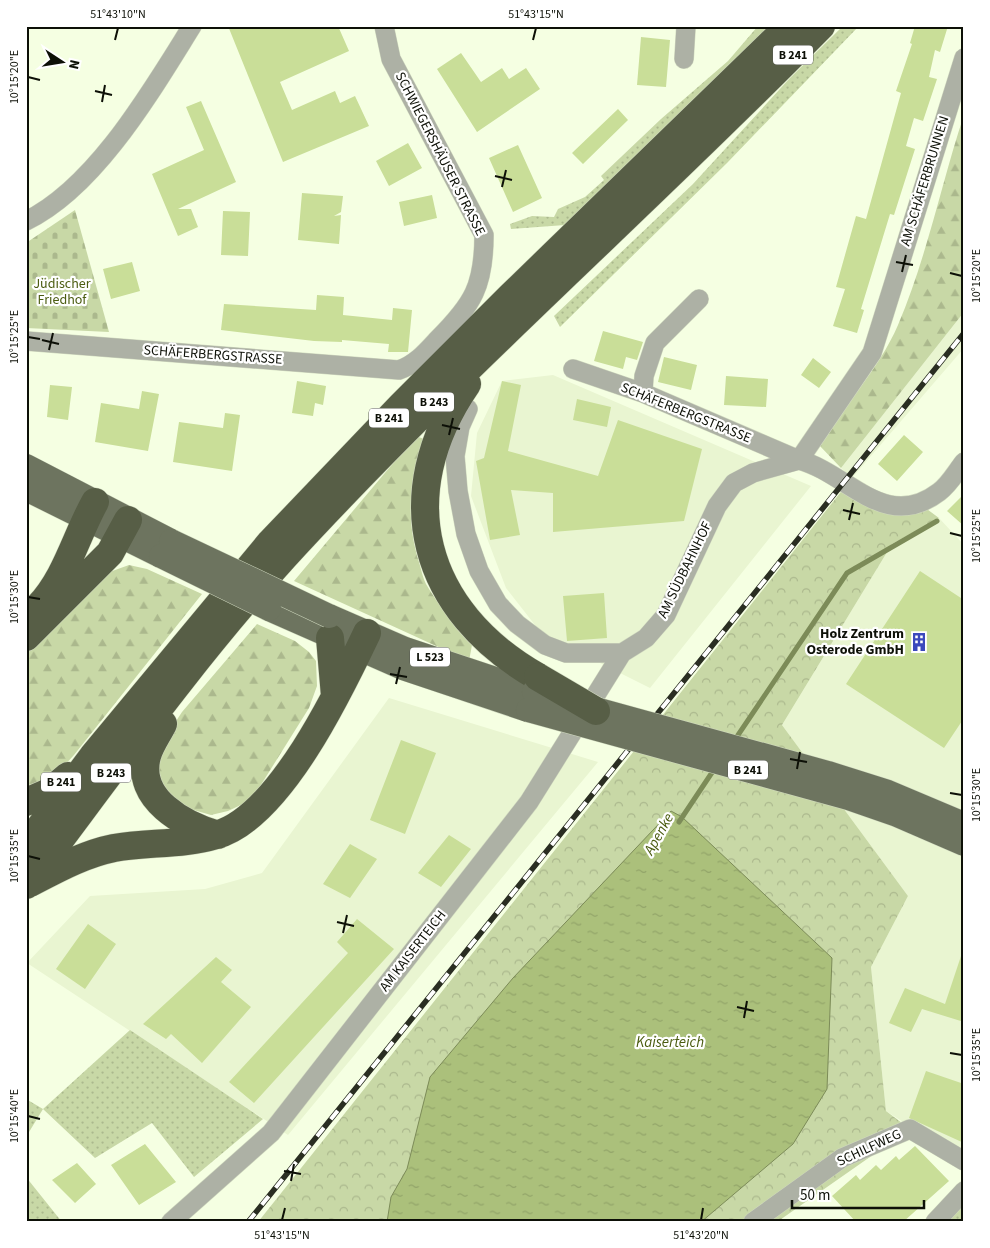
<svg xmlns="http://www.w3.org/2000/svg" width="990" height="1248" viewBox="0 0 990 1248" font-family="'Source Sans 3',sans-serif">
	<defs>
		<pattern id="grass-dots" width="8" height="8" patternUnits="userSpaceOnUse" patternTransform="scale(1.25)"><rect width="8" height="8" fill="#c8d8a6"/><path d="M2 2h.1M6 6h.1" fill="none" stroke="#abb88d" stroke-width="1.8" stroke-linecap="round"/></pattern>
		<pattern id="forest-firs" width="22" height="20" patternUnits="userSpaceOnUse" patternTransform="scale(1.25)"><rect width="22" height="20" fill="#c8d8a6"/><path d="M5 1l3.5 6h-7zM16 11l3.5 6h-7z" fill="#abb88d"/></pattern>
		<pattern id="cemetery-stones" width="16" height="16" patternUnits="userSpaceOnUse" patternTransform="scale(1.25)"><rect width="16" height="16" fill="#c8d8a6"/><path d="M2 7V4a2 2 0 0 1 4 0v3zM10 15v-3a2 2 0 0 1 4 0v3z" fill="#abb88d"/></pattern>
		<pattern id="park-crowns" width="20" height="18" patternUnits="userSpaceOnUse" patternTransform="scale(1.25)"><rect width="20" height="18" fill="#c8d8a6"/><path d="M2 6a3 3 0 1 1 6 0M12 15a3 3 0 1 1 6 0" fill="none" stroke="#abb88d"/></pattern>
		<pattern id="water-ripples" width="26" height="14" patternUnits="userSpaceOnUse" patternTransform="scale(1.25)"><rect width="26" height="14" fill="#abc07b"/><path d="M2 4q2-2 4 0t4 0M15 11q2-2 4 0t4 0" fill="none" stroke="#92a469"/></pattern>
	</defs>
	<rect width="100%" height="100%" fill="#f5ffe2"/>
	<path fill="#e9f5d1" d="M964,312V348L852,478L841,468Z
		M553,375L811,486L650,688L542,634L506,588L471,496L477,433L502,381Z
		M939,518L964,545V1161L886,1111L871,967L908,896L782,725L892,544Z
		M389,698L598,762L288,1135L27,963L90,896L205,889L262,873Z"/>
	<path fill="url(#grass-dots)" d="M758,26H773L565,225L511,229L510,224L532,216L554,217L558,209L585,197L604,180L601,176L661,119L728,61Z
		M843,26H859L727,163L560,327L554,316L693,184L790,78Z
		M130,1030L263,1119L194,1177L152,1123L95,1158L43,1109L26,1137V1099L43,1109Z
		M26,1177L62,1222H26Z
		M964,1191V1222H935Z"/>
	<path fill="url(#forest-firs)" d="M964,115V312L841,468L819,445C845,404 879,369 898,325C927,257 941,184 964,115Z
		M416,436L424,439C409,480 406,521 419,562C421,569 423,578 426,584C439,606 456,626 472,645L469,661L294,581Z
		M129,565L147,569L202,594L74,755L51,780L26,792V646L104,574Z
		M257,624L295,641L309,652L316,661L317,686L309,708L259,788L245,803L228,811L211,815L176,805L165,791L157,771L161,744L182,712Z"/>
	<path fill="url(#cemetery-stones)" d="M75,210L109,332L26,328V243Z"/>
	<path fill="url(#park-crowns)" d="M852,478L888,499L916,501L939,518L892,544L782,725L908,896L871,967L886,1111L910,1129L777,1222H258Z"/>
	<path fill="url(#water-ripples)" stroke="#7c8b58" d="M671,811L682,817L832,958L827,1089L793,1144L701,1222H387L391,1197L407,1169L430,1077L513,978Z"/>
	<g fill="none" stroke-linecap="round" stroke-linejoin="round">
		<path stroke="#7c8b58" stroke-width="5" d="M734,741L847,573L937,521
			M679,822L715,768"/>
	</g>
	<path fill="#c9de98" d="M228,26H338L349,51L280,82L292,110L335,91L340,103L355,96L369,126L283,162Z
		M915,26H948L940,52L935,50L929,77L937,79L923,121L914,118L906,146L915,149L894,215L890,214L861,309L864,310L857,333L833,326L845,289L836,287L856,216L866,219L901,93L896,91L912,44L910,43Z
		M641,37L670,40L666,87L637,85Z
		M461,53L481,82L502,68L509,79L526,68L540,89L477,132L437,69Z
		M201,101L236,182L178,209H191L198,227L178,236L152,174L204,150L186,107Z
		M618,109L628,120L583,164L572,153Z
		M408,143L422,168L389,186L376,161Z
		M518,145L542,198L513,212L489,158Z
		M302,193L343,196L341,212L334,216L341,215L339,244L298,240Z
		M432,195L437,218L404,226L399,202Z
		M223,211L250,212L248,256L221,255Z
		M132,262L140,291L111,299L103,269Z
		M317,295L344,297L343,315L392,320L393,308L412,310L408,352H388L389,344L342,340V342L314,341L221,330L224,304L316,310Z
		M603,331L643,342L637,360L626,357L623,369L594,361Z
		M664,357L697,365L691,390L658,382Z
		M813,358L831,372L819,388L801,375Z
		M726,376L768,379L766,407L724,405Z
		M297,381L326,386L323,405L315,403L313,416L292,413Z
		M502,381L521,385L508,451L598,476L618,420L702,449L684,521L553,532V493L511,490L520,535L490,540L476,461L484,458Z
		M50,385L72,387L68,420L47,417Z
		M142,391L159,394L148,451L95,442L101,403L139,409Z
		M577,399L611,407L607,427L573,420Z
		M225,413L240,415L232,471L173,462L179,422L223,428Z
		M904,435L923,452L897,481L878,464Z
		M964,494V526L947,511Z
		M920,571L964,600V718L944,748L846,684Z
		M604,593L607,638L567,641L563,596Z
		M401,740L436,753L405,834L370,820Z
		M449,835L471,849L441,887L418,873Z
		M350,844L377,859L350,898L323,884Z
		M357,919L394,949L254,1103L229,1082L348,953L337,942Z
		M88,924L116,944L85,989L56,969Z
		M961,956L964,957V1022L922,1009L911,1032L889,1023L905,988L945,1004Z
		M216,957L232,970L221,982L251,1007L202,1063L171,1034L166,1039L143,1024Z
		M926,1071L964,1084V1143L909,1118Z
		M145,1144L176,1182L139,1205L111,1165Z
		M915,1146L949,1181L903,1222H856L832,1196L856,1175L860,1180L876,1165L881,1170L896,1156L899,1160Z
		M77,1163L96,1184L75,1203L52,1180Z"/>
	<g fill="none" stroke-linecap="round" stroke-linejoin="round">
		<g stroke="#d0d9bf" stroke-width="20">
			<path id="minor" d="M684,59L686,26
				M26,221C96,187 152,90 192,26
				M26,341L399,370C416,364 426,352 438,339C473,304 484,286 484,235L391,59L384,26
				M573,369L643,393L799,460C848,473 885,533 939,492C949,485 956,472 964,462
				M643,393L644,376L655,343L699,299
				M468,409L460,427L455,456L458,491L466,534L479,571L498,604L517,624L545,645L566,653H622L646,638L666,615L717,506L734,483L753,473L799,460
				M799,460L872,353L964,58
				M171,1222L271,1133L529,802L622,653
				M753,1222L842,1158L910,1129L964,1161
				M935,1222L964,1191"/>
		</g>
		<g stroke="#d0d9bf" stroke-width="25">
			<path id="major" d="M26,466L171,541
				M26,489L161,556
				M269,609L403,668L528,710
				M329,616L405,649L534,692"/>
		</g>
		<g stroke="#d0d9bf" stroke-width="29">
			<path id="highway" d="M467,384C390,496 422,611 538,677
				M39,606C66,578 76,536 95,502
				M26,637L110,553L128,520
				M330,638L335,696
				M163,724C158,734 150,745 147,756C135,799 184,825 218,835
				M26,802L49,792L68,776
				M26,846L93,756L270,543L401,406L511,296L789,26
				M30,883C57,869 84,854 114,848C148,842 183,845 216,835C279,818 340,690 367,633
				M26,885C110,774 191,659 285,556C455,371 645,205 821,26"/>
		</g>
		<use href="#minor" stroke="#adb1a5" stroke-width="19"/>
		<use href="#major" stroke="#6d745f" stroke-width="24"/>
		<use href="#highway" stroke="#575e46" stroke-width="28"/>
		<g stroke="#2a2e22" stroke-width="5.5">
			<path id="rail" d="M248,1222L964,333"/>
		</g>
		<use href="#rail" stroke="#fff" stroke-width="4" stroke-dasharray="11" stroke-linecap="butt"/>
		<g stroke="#d0d9bf" stroke-width="25" stroke-linecap="butt">
			<path id="major-bridge" d="M171,541L329,616
				M161,556L269,609
				M534,692L828,773L888,792L964,824
				M528,710L848,798L897,815L964,844"/>
		</g>
		<g stroke="#d0d9bf" stroke-width="29" stroke-linecap="butt">
			<path id="highway-bridge" d="M538,677L596,711"/>
		</g>
		<use href="#major-bridge" stroke="#6d745f" stroke-width="24"/>
		<use href="#highway-bridge" stroke="#575e46" stroke-width="28"/>
	</g>
	<path fill="none" stroke="#0d1007" stroke-width="2" d="M115,40L118,28M533,40L536,28M28,77L40,80M95,91L112,95M102,102L105,85M495,176L512,180M502,187L506,170M896,262L913,265M902,272L906,255M950,273L962,276M28,337L40,339M42,340L59,344M49,350L53,333M442,425L460,429M449,435L453,418M843,510L860,514M849,520L853,503M950,533L962,536M28,597L40,599M390,674L407,677M396,684L400,667M790,759L807,762M797,769L800,752M950,793L962,795M28,856L40,859M337,922L354,926M343,933L347,915M737,1007L754,1011M744,1018L747,1001M950,1053L962,1055M28,1116L40,1119M284,1171L301,1174M291,1181L294,1164M282,1220L285,1208M701,1220L703,1208"/>
	<defs>
		<g id="building-bare" transform="scale(1.5)"><path d="M-4-6H4V6H1V3H-1V6H-4ZM-2.5-4.3h1.7v1.8h-1.7ZM.8-4.3h1.7v1.8H.8ZM-2.5-1h1.7V.8h-1.7ZM.8-1h1.7V.8H.8Z" fill="#3b49bc" stroke="#fff" stroke-width="2.5" paint-order="stroke"/></g>
	</defs>
	<g fill-rule="evenodd">
		<use href="#building-bare" x="919" y="642"/>
	</g>
	<g text-anchor="middle" dominant-baseline="central" stroke-width="4.5" stroke-linejoin="round" paint-order="stroke">
		<g fill="#fff" stroke="#565851" stroke-width="1">
			<rect x="773" y="45.5" width="40" height="19" rx="4"/>
			<rect x="414" y="392.5" width="40" height="19" rx="4"/>
			<rect x="369" y="408.5" width="40" height="19" rx="4"/>
			<rect x="410" y="647.5" width="40" height="19" rx="4"/>
			<rect x="728" y="760.5" width="40" height="19" rx="4"/>
			<rect x="91" y="763.5" width="40" height="19" rx="4"/>
			<rect x="41" y="772.5" width="40" height="19" rx="4"/>
		</g>
		<g font-size="12" font-weight="bold" fill="#0d1007">
			<text x="793" y="55">B 241</text>
			<text x="434" y="402">B 243</text>
			<text x="389" y="418">B 241</text>
			<text x="430" y="657">L 523</text>
			<text x="748" y="770">B 241</text>
			<text x="111" y="773">B 243</text>
			<text x="61" y="782">B 241</text>
		</g>
		<g font-size="14" fill="#0d1007" stroke="#fff">
			<text transform="translate(440 154) rotate(63)">SCHWIEGERSHÄUSER STRASSE</text>
			<text transform="translate(925 181) rotate(-73)">AM SCHÄFERBRUNNEN</text>
			<text transform="translate(213 355) rotate(4)">SCHÄFERBERGSTRASSE</text>
			<text transform="translate(686 413) rotate(22)">SCHÄFERBERGSTRASSE</text>
			<text transform="translate(685 570) rotate(-64)">AM SÜDBAHNHOF</text>
			<text transform="translate(413 951) rotate(-52)">AM KAISERTEICH</text>
			<text transform="translate(869 1148) rotate(-25)">SCHILFWEG</text>
		</g>
		<g font-size="14" fill="#4c5d12" stroke="#fff">
			<text x="62" y="284">Jüdischer<tspan x="62" dy="16">Friedhof</tspan></text>
		</g>
		<g font-size="14" font-weight="bold" fill="#0d1007" stroke="#fff" text-anchor="end">
			<text x="904" y="634">Holz Zentrum<tspan x="904" dy="16">Osterode GmbH</tspan></text>
		</g>
		<g font-size="15" font-style="italic" fill="#4a5c10" stroke="#fff">
			<text transform="translate(659 834) rotate(-61)">Apenke</text>
			<text x="670" y="1042">Kaiserteich</text>
		</g>
	</g>
	<rect width="990" height="1248" fill="none" stroke="#ffffff" stroke-width="55"/>
	<g transform="translate(62 62) rotate(102)" stroke="#ffffff" stroke-width="4" paint-order="stroke">
	<path d="M0-4L9 19L0 12L-9 19Z" fill="#0d1007"/>
	<text y="-8" font-size="14" font-weight="bold" text-anchor="middle" fill="#0d1007">N</text>
	</g>
	<path d="M792 1200v8h132v-8" fill="none" stroke="#0d1007" stroke-width="2.5"/>
	<text x="800" y="1200" font-size="15" fill="#0d1007" stroke="#ffffff" stroke-width="4" paint-order="stroke">50 m</text>
	<rect x="28" y="28" width="934" height="1192" fill="none" stroke="#0d1007" stroke-width="2"/>
	<g font-size="12" text-anchor="middle" fill="#0d1007">
		<text x="118" y="18">51°43'10"N</text>
		<text x="536" y="18">51°43'15"N</text>
		<text transform="translate(14 77) rotate(-90)" y="4">10°15'20"E</text>
		<text transform="translate(976 276) rotate(-90)" y="4">10°15'20"E</text>
		<text transform="translate(14 337) rotate(-90)" y="4">10°15'25"E</text>
		<text transform="translate(976 536) rotate(-90)" y="4">10°15'25"E</text>
		<text transform="translate(14 597) rotate(-90)" y="4">10°15'30"E</text>
		<text transform="translate(976 795) rotate(-90)" y="4">10°15'30"E</text>
		<text transform="translate(14 856) rotate(-90)" y="4">10°15'35"E</text>
		<text transform="translate(976 1055) rotate(-90)" y="4">10°15'35"E</text>
		<text transform="translate(14 1116) rotate(-90)" y="4">10°15'40"E</text>
		<text x="282" y="1239">51°43'15"N</text>
		<text x="701" y="1239">51°43'20"N</text>
	</g>
</svg>
